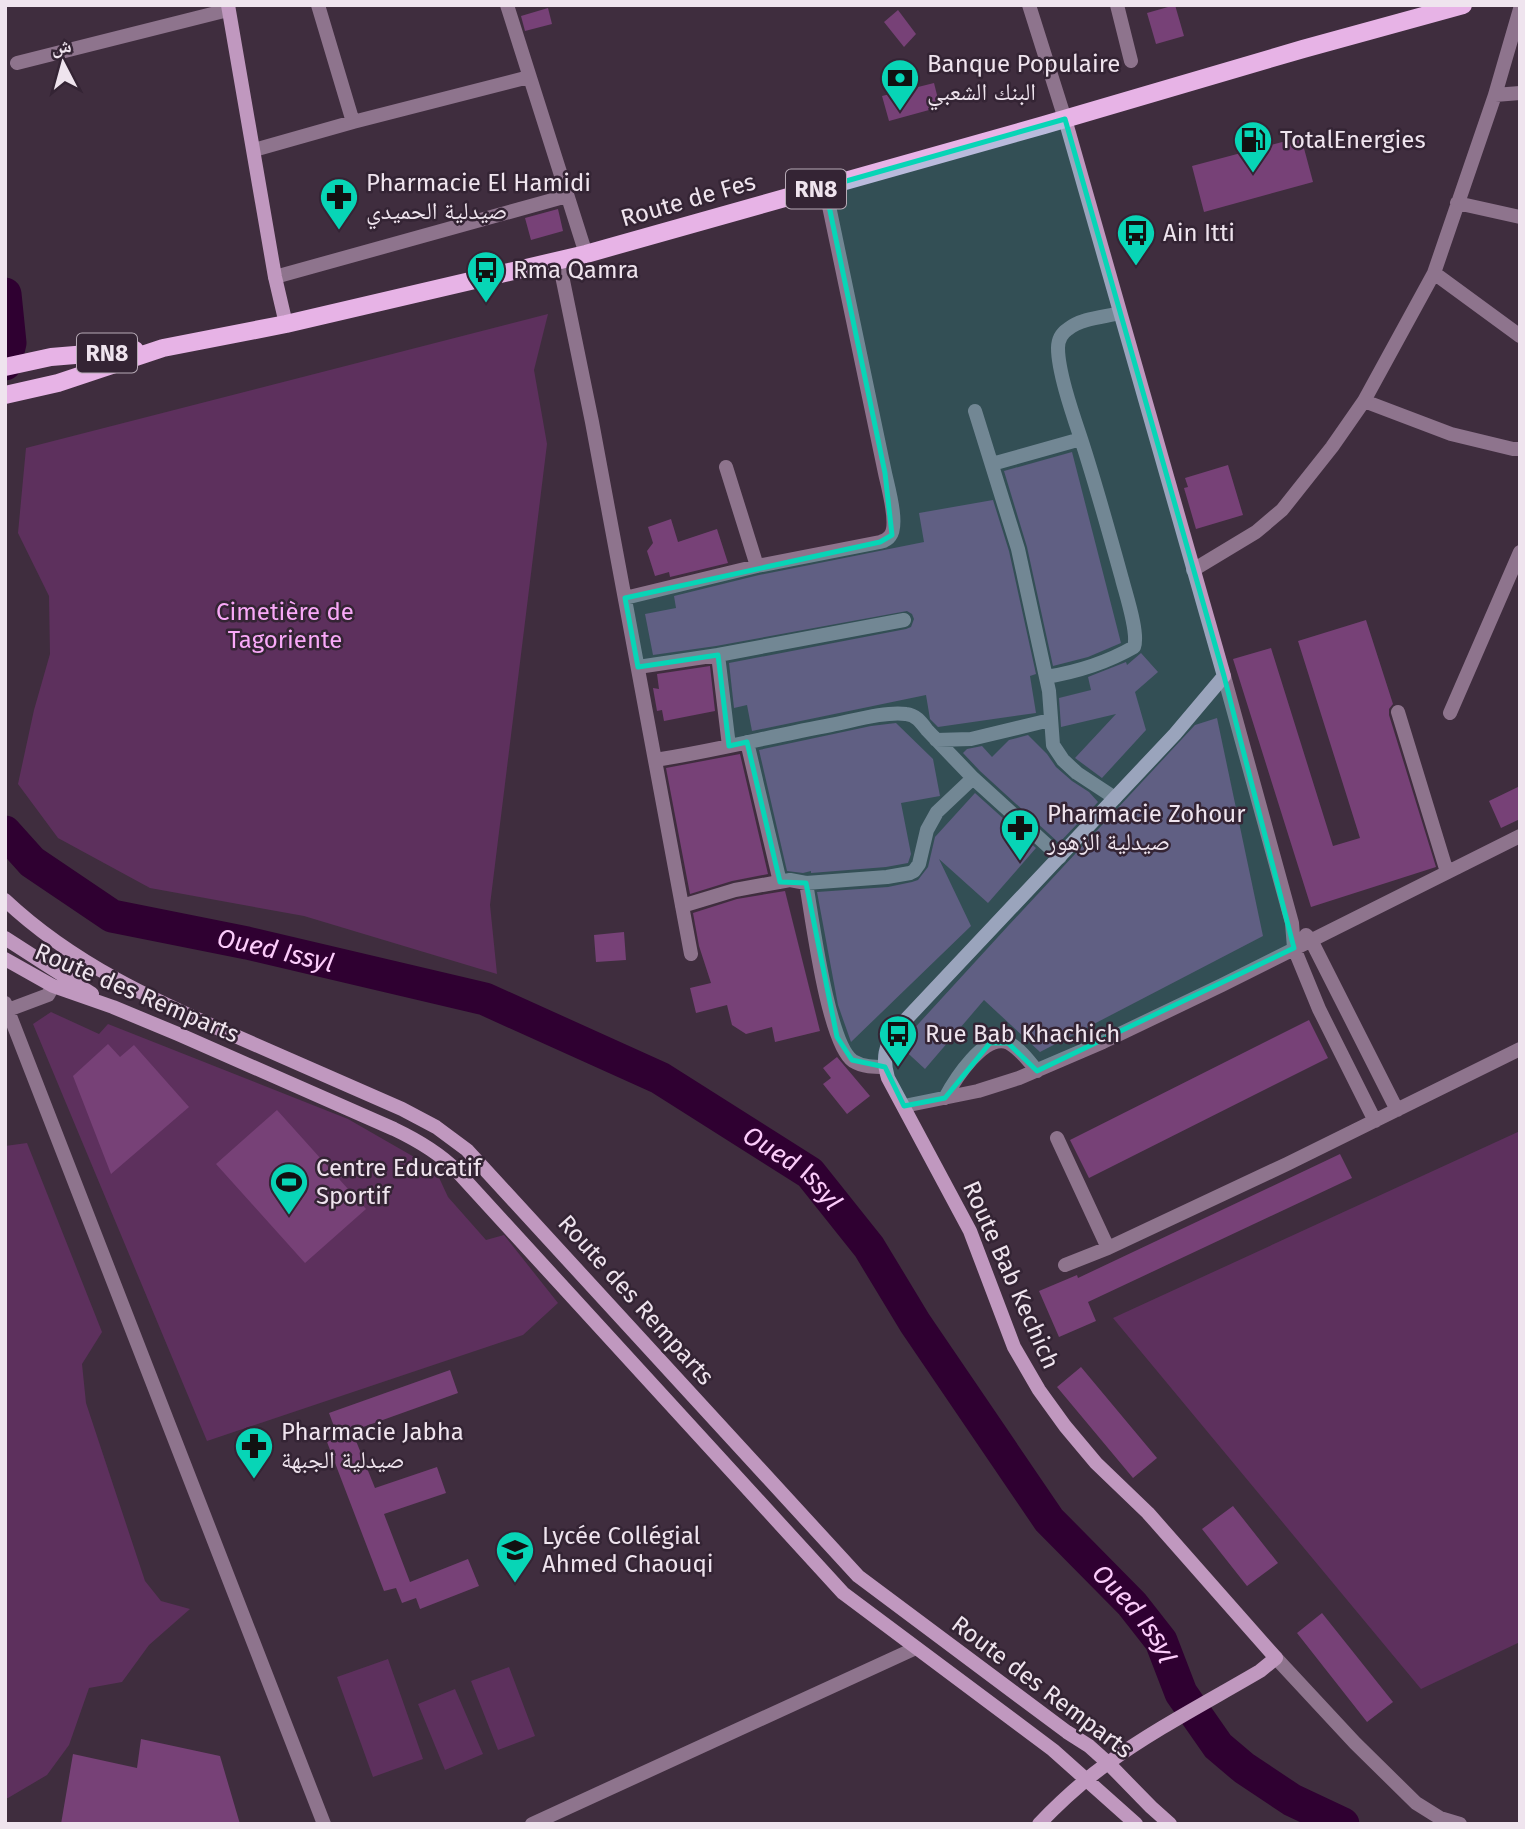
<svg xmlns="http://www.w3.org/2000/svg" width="1525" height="1829" viewBox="0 0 1525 1829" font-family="'Fira Sans','Noto Naskh Arabic',sans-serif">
	<rect width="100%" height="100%" fill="#3f2d3e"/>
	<path fill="#5d305d" d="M548,314L534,370L547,444L490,905L497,974L304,916L150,888L58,838L18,784L34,710L50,654L49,596L18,533L26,448Z
		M51,1012L99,1034L108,1024L348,1119L435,1169L448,1197L486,1240L504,1235L558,1303L523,1335L207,1441L33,1024Z
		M1520,1131V1642L1421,1689L1113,1318Z
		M27,1143L102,1332L82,1364L86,1403L145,1581L161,1601L190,1609L149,1645L122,1682L89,1688L69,1745L47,1775L8,1798H5V1146Z
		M388,1659L423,1759L373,1777L337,1677Z
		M509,1667L535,1736L498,1750L471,1681Z
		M455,1689L483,1754L445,1770L418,1704Z"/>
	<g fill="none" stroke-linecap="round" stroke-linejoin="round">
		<g stroke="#2f0031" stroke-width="33">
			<path d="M5,294L10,343L5,364"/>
			<path id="s1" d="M5,832L32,862L112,916L247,943L485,999L660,1078L810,1173L869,1247L915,1323L1049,1520L1132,1604L1161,1641L1181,1693L1218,1746L1244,1768L1292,1800L1343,1824"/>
		</g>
	</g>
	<path fill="#774177" d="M1175,5L1184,36L1156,44L1147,13Z
		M548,8L552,24L525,31L521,16Z
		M898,10L916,34L904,47L884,22Z
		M934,83L940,107L889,121L882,96Z
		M1301,137L1313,182L1204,212L1192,166Z
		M558,209L563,231L531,240L525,218Z
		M1072,452L1121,643L1088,657L1053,666L1027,547L1004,471Z
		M1228,465L1243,515L1196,529L1184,488L1188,487L1185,478Z
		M993,500L1009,551L1036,674L1030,676L1036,713L938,727L930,719L926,695L752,731L747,705L734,708L729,663L906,629L911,627L914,619L912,614L907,611L716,646L653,655L645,614L676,608L674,596L759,575L924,542L919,513Z
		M671,519L678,542L717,529L728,563L670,577L669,572L655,576L647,551L653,543L648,527Z
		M1366,620L1393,704L1389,709V715L1436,867L1311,907L1233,659L1271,648L1333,846L1360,838L1298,641Z
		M1141,653L1158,672L1135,692L1146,730L1102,778L1075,758L1116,714L1061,727L1059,698L1091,690L1088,677L1126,662L1127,665Z
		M710,666L715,711L664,721L662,710L657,711L653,688L659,689L657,674Z
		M1217,718L1263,936L1040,1052L984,1000L925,1069L899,1045L1008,926L1195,725Z
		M896,723L933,759L940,796L901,803L911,854L908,863L886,867L811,873V871L803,873L787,871L759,750L871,726Z
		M1028,735L1047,754L1056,767L1072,781L1089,792L1098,802L1059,843L980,771L963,753L967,749L982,746L992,757L1009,740Z
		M740,754L768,874L732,881L690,894L666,768Z
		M1520,786V819L1501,828L1489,801Z
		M975,793L1036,848L988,903L939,859L971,926L851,1042L838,1005L817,892L888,887L912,882L918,880L928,867L935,837Z
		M785,891L820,1031L775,1042L772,1027L746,1034L732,1025L727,1005L696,1013L690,988L711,983L699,946L693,913L737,899Z
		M624,932L626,960L596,962L594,935Z
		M1309,1020L1328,1058L1089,1178L1070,1140Z
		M108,1044L120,1057L134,1045L189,1107L111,1174L73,1076Z
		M837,1057L870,1096L847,1114L823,1084L831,1078L823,1068Z
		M277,1110L366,1209L305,1263L216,1164Z
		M1340,1154L1352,1178L1088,1302L1096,1321L1059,1337L1039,1291L1077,1275L1078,1278Z
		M1081,1367L1157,1458L1133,1478L1057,1387Z
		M450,1370L458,1393L352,1431L375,1488L437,1467L446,1493L384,1514L410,1582L468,1559L479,1586L420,1609L416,1598L402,1603L396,1588L384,1591L327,1442L338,1437L329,1413Z
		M1233,1506L1278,1563L1247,1586L1202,1529Z
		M1322,1613L1393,1702L1367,1722L1297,1633Z
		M141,1739L220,1756L240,1824H61L73,1754L137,1768Z"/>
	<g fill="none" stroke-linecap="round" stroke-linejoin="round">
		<path stroke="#8e748d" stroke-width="14" d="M318,5L353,122
			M507,5L586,254
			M1029,5L1065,119
			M1117,5L1131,61
			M17,63L228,10
			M1495,95L1520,93
			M254,150L353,122L529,77
			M1457,203L1520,217
			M559,261L592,422L691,954
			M1434,273L1520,336
			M275,277L567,196
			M1364,401L1451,434L1513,449H1520
			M975,411L1018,549L1049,691L1053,745L1063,760L1077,773L1115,798
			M992,464L1081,439C1073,415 1058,372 1058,348C1058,340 1062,333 1068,329C1082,318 1104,317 1120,313
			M726,467L757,566
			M1193,570L1256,532L1282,510L1332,447L1364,401L1434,273L1495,95L1520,9
			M625,598L757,566L880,542C884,541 888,539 890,536C899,525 888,487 885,473L825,187
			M718,655L904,620
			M638,667L718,655L729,746
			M1224,676L1292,923L1294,948L1319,1009L1375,1121
			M1046,677C1077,672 1106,663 1134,647C1139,633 1126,595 1122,579C1109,532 1096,485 1081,439
			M1398,712L1447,872
			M1450,713L1520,552
			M936,740L971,739L1050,720
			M747,742L780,882
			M655,760C714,751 772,736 831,725C852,721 886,711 906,714C916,715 921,722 927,730L973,778L1060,857
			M806,883C812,917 828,1044 853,1061C863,1067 874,1067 885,1067
			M682,906L735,890L790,880L806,883L887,877L910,873L914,871L919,864L927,830L937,812L973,778
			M1306,935L1311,940L1397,1110
			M5,1003L324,1824
			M8,1010L48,995L53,986
			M945,1098C954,1081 985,1031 1009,1043C1020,1049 1029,1061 1037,1071
			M904,1106L978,1091L1019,1078L1103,1042L1222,985L1520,836
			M1057,1138L1108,1248
			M1065,1265L1108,1248L1287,1164L1520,1049
			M1276,1658L1355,1743L1416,1803L1440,1818L1460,1824
			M532,1824L916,1648"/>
		<path stroke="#c098bf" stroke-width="14" d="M228,5L275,277L286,324
			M5,900C73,964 155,1001 240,1038C294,1062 348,1085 402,1109L436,1127L467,1150L858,1576L1067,1732L1089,1746L1108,1763L1151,1807L1170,1824
			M5,938L92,994
			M5,959L53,986L113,1007L178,1034L394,1129C417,1140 438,1152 456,1170L843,1593L1053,1750L1136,1824
			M1039,1824C1060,1802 1083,1781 1108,1763C1155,1729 1209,1701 1260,1671L1276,1658L1148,1513L1096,1463L1065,1426L1039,1390L1014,1347L970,1231L888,1078C882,1058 885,1046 896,1030L1175,734L1224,676L1065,119"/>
		<path stroke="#e7b3e6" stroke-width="18" d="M5,367L51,357L135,350
			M5,395L58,383L163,348L286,324L586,254L1044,125L1303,49L1463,5"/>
	</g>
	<path fill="#07d5b6" fill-opacity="0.2" stroke="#07d5b6" stroke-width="5" stroke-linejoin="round" d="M1065,119L1224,676L1294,948L1037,1071L1008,1043H990L945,1098L904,1106L885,1067L852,1060L837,1037L806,883L780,882L747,742L729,746L718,655L638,667L625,598L880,542L892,535L885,473L825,187Z"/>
	<defs>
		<g id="bank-pin" transform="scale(2.0125)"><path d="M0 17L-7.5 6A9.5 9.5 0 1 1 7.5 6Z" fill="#07d5b6" stroke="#342434"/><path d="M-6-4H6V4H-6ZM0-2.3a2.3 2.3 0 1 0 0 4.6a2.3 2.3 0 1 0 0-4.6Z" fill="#111"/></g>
		<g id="fuel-pin" transform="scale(2.0125)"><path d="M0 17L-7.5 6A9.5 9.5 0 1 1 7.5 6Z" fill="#07d5b6" stroke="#342434"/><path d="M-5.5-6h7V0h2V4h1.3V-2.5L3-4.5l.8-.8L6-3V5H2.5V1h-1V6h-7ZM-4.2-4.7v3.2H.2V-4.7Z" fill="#111"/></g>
		<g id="pharmacy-pin" transform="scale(2.0125)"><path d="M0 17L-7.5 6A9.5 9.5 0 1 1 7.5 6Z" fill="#07d5b6" stroke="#342434"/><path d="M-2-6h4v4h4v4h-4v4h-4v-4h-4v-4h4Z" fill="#111"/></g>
		<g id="bus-pin" transform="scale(2.0125)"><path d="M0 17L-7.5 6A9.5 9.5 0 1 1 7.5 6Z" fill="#07d5b6" stroke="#342434"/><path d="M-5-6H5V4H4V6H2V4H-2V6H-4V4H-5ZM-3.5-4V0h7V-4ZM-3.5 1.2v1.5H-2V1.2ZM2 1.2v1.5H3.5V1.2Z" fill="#111"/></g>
		<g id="stadium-pin" transform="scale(2.0125)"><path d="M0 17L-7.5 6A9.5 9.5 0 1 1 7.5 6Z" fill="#07d5b6" stroke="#342434"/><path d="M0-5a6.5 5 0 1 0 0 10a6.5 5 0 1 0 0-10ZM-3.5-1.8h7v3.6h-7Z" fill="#111"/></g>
		<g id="school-pin" transform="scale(2.0125)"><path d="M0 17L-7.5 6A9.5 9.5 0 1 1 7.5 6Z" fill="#07d5b6" stroke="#342434"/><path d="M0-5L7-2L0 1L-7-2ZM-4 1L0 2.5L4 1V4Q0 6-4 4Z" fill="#111"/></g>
	</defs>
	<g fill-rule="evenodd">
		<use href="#bank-pin" x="900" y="78"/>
		<use href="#fuel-pin" x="1253" y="140"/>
		<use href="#pharmacy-pin" x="339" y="197"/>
		<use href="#bus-pin" x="1136" y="233"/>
		<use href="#bus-pin" x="486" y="270"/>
		<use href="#pharmacy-pin" x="1020" y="828"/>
		<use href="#bus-pin" x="898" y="1034"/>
		<use href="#stadium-pin" x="289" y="1182"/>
		<use href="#pharmacy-pin" x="254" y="1446"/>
		<use href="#school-pin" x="515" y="1550"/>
	</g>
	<g text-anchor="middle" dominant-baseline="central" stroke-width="5" stroke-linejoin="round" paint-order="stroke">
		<g fill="#342434" stroke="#b7aab6" stroke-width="2">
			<rect x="786" y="169.5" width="60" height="39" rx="5"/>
			<rect x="77" y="333.5" width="60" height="39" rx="5"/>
		</g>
		<g font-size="23" font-weight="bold" fill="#efe4ee">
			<text x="816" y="189">RN8</text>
			<text x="107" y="353">RN8</text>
		</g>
		<g font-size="24" fill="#efe4ee" stroke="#342434" text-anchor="start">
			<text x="927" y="64">Banque Populaire<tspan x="927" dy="28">البنك الشعبي</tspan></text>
			<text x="1280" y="140">TotalEnergies</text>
			<text x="366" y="183">Pharmacie El Hamidi<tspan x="366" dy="28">صيدلية الحميدي</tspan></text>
			<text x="1163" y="233">Ain Itti</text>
			<text x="513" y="270">Rma Qamra</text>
			<text x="1047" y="814">Pharmacie Zohour<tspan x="1047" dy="28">صيدلية الزهور</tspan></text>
			<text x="925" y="1034">Rue Bab Khachich</text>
			<text x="316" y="1168">Centre Educatif<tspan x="316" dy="28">Sportif</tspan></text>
			<text x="281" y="1432">Pharmacie Jabha<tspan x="281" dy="28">صيدلية الجبهة</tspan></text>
			<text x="542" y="1536">Lycée Collégial<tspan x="542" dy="28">Ahmed Chaouqi</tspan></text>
		</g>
		<g font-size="24" fill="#efe4ee" stroke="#342434">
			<text transform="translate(688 200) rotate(-16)">Route de Fes</text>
			<text transform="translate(137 993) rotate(23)">Route des Remparts</text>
			<text transform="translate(1011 1275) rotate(66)">Route Bab Kechich</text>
			<text transform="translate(636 1300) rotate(48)">Route des Remparts</text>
			<text transform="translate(1042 1687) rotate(37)">Route des Remparts</text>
		</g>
		<g font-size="24" fill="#f9a9f8" stroke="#342434">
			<text x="285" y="612">Cimetière de<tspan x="285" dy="28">Tagoriente</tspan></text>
		</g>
		<g font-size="26" font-style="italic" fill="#fcccfb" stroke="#342434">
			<text stroke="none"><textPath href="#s1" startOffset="304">Oued Issyl</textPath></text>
			<text stroke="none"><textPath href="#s1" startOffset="872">Oued Issyl</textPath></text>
			<text stroke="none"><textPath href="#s1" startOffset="1438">Oued Issyl</textPath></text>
		</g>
	</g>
	<rect width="1525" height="1829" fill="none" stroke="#efe4ee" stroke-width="14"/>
	<g transform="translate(63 63) rotate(354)" stroke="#342434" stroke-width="5" paint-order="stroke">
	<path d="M0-5L12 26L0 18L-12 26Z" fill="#efe4ee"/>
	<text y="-10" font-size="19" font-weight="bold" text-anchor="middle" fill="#efe4ee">ش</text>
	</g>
</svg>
